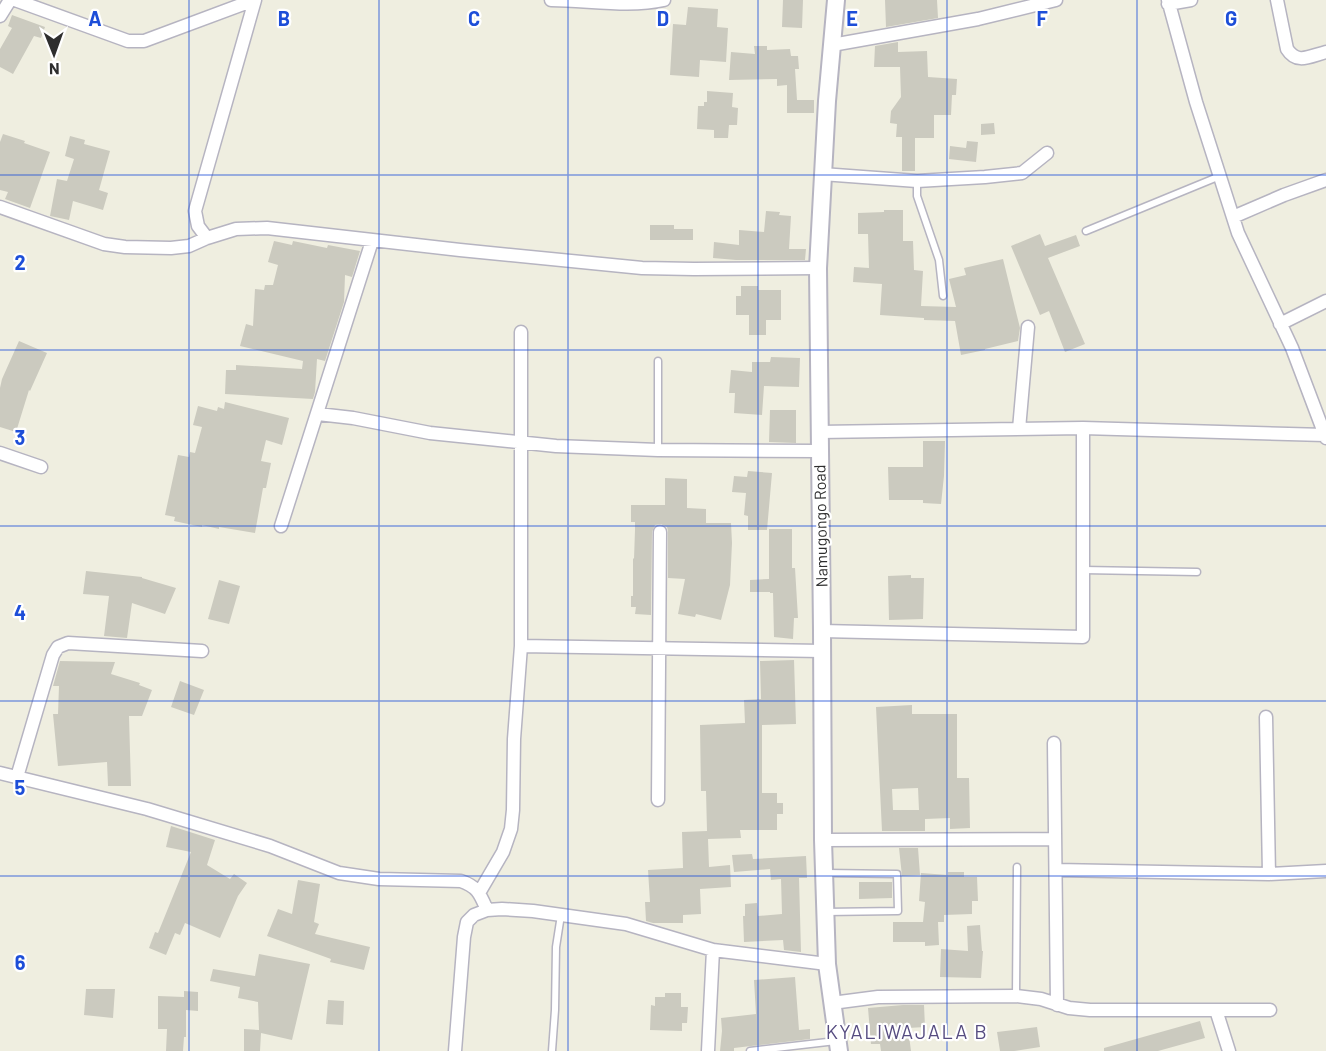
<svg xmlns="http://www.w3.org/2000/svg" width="1326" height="1051" viewBox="0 0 1326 1051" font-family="Barlow,sans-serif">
	<rect width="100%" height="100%" fill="#efeee0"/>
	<path fill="#cbcabf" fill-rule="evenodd" d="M783,0H803L802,28L782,27Z
		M885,0H937L938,18L886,27Z
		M688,7L718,9L717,27L728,28L726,62L700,60L699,77L670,75L673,24L686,25Z
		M12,15L45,27L41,38L34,36L13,74L0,67V49L12,28L8,26Z
		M898,42V52L927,51L928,77L957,79L956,95H952L951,115H934V138H915V171H902V137H896L897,124L890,123L891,111L901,97L900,67H874L875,46Z
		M754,46H767V50L790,49L791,56H798L799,69H795L797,100H814V113H787V85L777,86V79L729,80L731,52L755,54Z
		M707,91L733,93L732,107L738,108L737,125H729L728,138H714V130L697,129L698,106H704V102H707Z
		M994,123L995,134L981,135V124Z
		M3,134L25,141L24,143L50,152L30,208L5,199L8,192L0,190V142Z
		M70,136L85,140L84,144L110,151L99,190L108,193L103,210L73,201L69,220L50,216L57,179L67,181L74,159L65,156Z
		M967,141L978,142L976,162L949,159L950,146L966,148Z
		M884,210H903V241H913L914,270L923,271L921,306L956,307L949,279L966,275L964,268L1003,259L1020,328L1018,341L985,349V350L961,355L955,321L924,320V318L880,315L882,284L853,282L854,267L869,268L868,234H858V213L884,212Z
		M766,211L780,212L779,215L791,216L789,249H806L805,260H736L713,258L714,242L739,245V230L764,232Z
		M650,225H674V229H693V240H650Z
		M1040,234L1045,246L1076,235L1080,246L1048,258L1085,344L1065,352L1049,311L1040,315L1011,246Z
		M274,241L292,245L293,241L327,248L328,245L360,251L352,277L345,275L344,302L325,361L317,359L315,392L313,399L225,394L226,370H236V365L302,369L303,361L240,346L246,324L253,326L255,289L264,290L265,285H273L278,265L268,262Z
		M741,286H758V290H781V320H766V335H749V315H736V296H741Z
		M19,341L47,353L30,391L29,390L16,432L0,427V388L2,379Z
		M771,357L800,358L799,387L764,386L762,415L734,413L735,393H729L731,370L752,372V362H770Z
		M225,402L289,418L282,445L266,440L261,461L271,463L266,488H263L255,533L219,527V529L202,525V527L174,521L175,517L165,515L178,455L189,457L190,452L195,453L202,427L193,425L198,406L217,411L218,407L224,409Z
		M770,410H796V443L769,442Z
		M923,441H945L944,476L941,504L923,503V500H889L888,467H923Z
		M748,471L772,473L767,530H748V516L744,515L746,493L732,492L734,476L747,477Z
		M665,478L687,479V508L706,509V523H731L732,543L730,585L721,620L696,614L695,617L678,614L685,579L668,578V531L667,527L661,524L655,525L652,532L651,615L635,614L636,607H631V596H633V558L634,559L635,530V522H631V505H665Z
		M769,529H792V568H795L798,618H794L793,639L774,637L773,593H770V592H750V580L769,579Z
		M86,571L142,577V578L176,588L165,614L132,603L127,638L104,636L109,596L83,594Z
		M911,575V578H924L923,619L889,620L888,576Z
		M219,580L240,586L229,624L208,619Z
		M794,660L796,724L762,725V793H777V803H783V814H777V830H740L741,838L708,839L709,867L730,865L731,887L700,889L701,914L683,915V923H653L646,921L645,902H650L648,870L683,868L682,832L707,831L706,791H701L700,725L745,723L744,700L761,699L760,661Z
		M60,661L115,662L111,674L140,683L139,685L152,690L142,716H129L131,786H108L107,762L58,766L53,714H58L59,686H53Z
		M180,681L204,690L194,715L171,707Z
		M912,705V714H957V778H969L970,828L950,829V818L925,819V831H882L876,707ZM918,788L919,810H893L892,789Z
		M171,826L215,840L207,865L230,879L234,874L247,883L238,896L220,938L185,923L180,935L175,933L166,955L149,948L155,932L158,933L191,852L166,847Z
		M899,848H918L920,875L902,876Z
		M752,854L753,859L806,856L807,878H799L801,952L784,950L783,940L744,942L743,916H745V904L757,903L758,916L782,914L781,879L771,880L770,869L734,872L732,855Z
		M948,872H964V877H977L978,901H972V914L944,915V922H938L939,945L925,946V942H893V922H923L925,902L919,901L921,873L948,875Z
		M298,880L320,884L314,922L319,924L315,934L370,947L364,970L330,962L331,959L267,936L278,909L292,914Z
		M859,882H892V898L859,899Z
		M980,925L982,951H983L981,978L940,977L941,949L968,951L967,926Z
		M259,954L310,964L292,1040L261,1033L260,1051H244V1029L259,1030L258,1002L238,998L240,987L210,981L213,969L255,976Z
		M795,977L799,1030L810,1029V1039L734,1048V1051H720L722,1031L721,1018L756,1014L754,980Z
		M86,989H115L113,1018L84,1015Z
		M184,991L198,992V1011L186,1010V1037H184L183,1051H166L167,1029H158V996L184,997Z
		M665,993H681V1007H688L687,1023H682V1031L650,1030L651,1005L655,1006V997H665Z
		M328,1000L344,1001L343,1025L326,1024Z
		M903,1005H924L925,1027L908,1028L911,1051H881L880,1044H871L868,1008Z
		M1200,1021L1205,1038L1158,1051H1104V1048Z
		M1037,1027L1040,1047L1014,1051H1000L997,1032Z"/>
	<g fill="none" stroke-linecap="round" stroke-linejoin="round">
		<g stroke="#b6b4c1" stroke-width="9">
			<path id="lane" d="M917,181V196L939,260L943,296
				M1086,231L1220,176
				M658,361V450
				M1083,570L1197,572
				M825,912L898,911L897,874L826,873
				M1016,996L1017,867
				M552,1051L555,1010L556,947L561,915
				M750,1051L836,1041"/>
		</g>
		<g stroke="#b6b4c1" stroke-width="15">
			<path id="street" d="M15,0L128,41H144L254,0
				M551,0C587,0 629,8 664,0
				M1168,0L1196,102L1238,233L1292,348L1326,438
				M1277,0L1287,49C1297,65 1310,56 1326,52
				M1168,4L1191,0
				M0,16L10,0
				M832,45L978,19L1056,0
				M822,174L917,181L985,177L1022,173L1047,153
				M0,207L104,244L125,247L171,248L189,246L207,238L236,229L267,228L460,250L642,268L694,269L818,268
				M1233,217L1284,195L1326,180
				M207,238L198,226L195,211L255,0
				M1280,324L1326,301
				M318,414L353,418L430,433L556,446L658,450L819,451
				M1019,429L1028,327
				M819,432L1083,428L1325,435
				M0,453L41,467
				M281,526L372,241
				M822,631L1083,637V428
				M521,646L822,651
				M1266,717L1269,874
				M1054,743L1057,1005
				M0,773L147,809L270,846L339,873L379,879L461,881C478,887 480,894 487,910
				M17,777L53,655L58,647L68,643L202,651
				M658,800L660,532
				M823,840L1055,839
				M1056,870L1269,874L1326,871
				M479,893L503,852L511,829L513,810L514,739L521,646V332
				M832,1003L878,997L1016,996L1041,999L1069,1008L1090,1010H1270
				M1216,1010L1229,1051
				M455,1051L464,937L467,922L474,915L487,910L502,909L533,911L626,924L713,950L827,964
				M708,1051L713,950"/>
		</g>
		<g stroke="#b6b4c1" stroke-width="20">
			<path id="secondary" d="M836,0L827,101L818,268L822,631L823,840L827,964L839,1051"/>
		</g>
		<use href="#lane" stroke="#fff" stroke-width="6"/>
		<use href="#street" stroke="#fff" stroke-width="12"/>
		<use href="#secondary" stroke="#fff" stroke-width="16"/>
	</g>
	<path fill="none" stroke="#1d4ed8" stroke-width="1.5" stroke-opacity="0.55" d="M189,0V1051M379,0V1051M568,0V1051M758,0V1051M947,0V1051M1137,0V1051M0,175H1326M0,350H1326M0,526H1326M0,701H1326M0,876H1326"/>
	<g text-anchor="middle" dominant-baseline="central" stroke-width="4.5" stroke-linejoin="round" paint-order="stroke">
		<g font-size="16" fill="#2e2e2e" stroke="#fff">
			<text transform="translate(820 526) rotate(-91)">Namugongo Road</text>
		</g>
		<g font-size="20" letter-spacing="1.5" fill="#564c80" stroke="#fff">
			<text x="907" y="1031">KYALIWAJALA B</text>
		</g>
	</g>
	<g font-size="20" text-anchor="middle" font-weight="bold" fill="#1d4ed8" stroke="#fff" stroke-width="4.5" stroke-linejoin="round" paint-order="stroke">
		<text x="95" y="26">A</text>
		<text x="284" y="26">B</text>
		<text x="474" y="26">C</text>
		<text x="663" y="26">D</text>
		<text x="852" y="26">E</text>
		<text x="1042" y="26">F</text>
		<text x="1231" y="26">G</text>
		<text x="20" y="270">2</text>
		<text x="20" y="445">3</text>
		<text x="20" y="620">4</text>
		<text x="20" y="795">5</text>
		<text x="20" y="970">6</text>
	</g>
	<g transform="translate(54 54) rotate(179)" stroke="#ffffff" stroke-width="4.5" paint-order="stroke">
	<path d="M0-4.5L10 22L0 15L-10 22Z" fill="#2e2e2e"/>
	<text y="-9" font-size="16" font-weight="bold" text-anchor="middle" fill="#2e2e2e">N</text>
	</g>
</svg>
